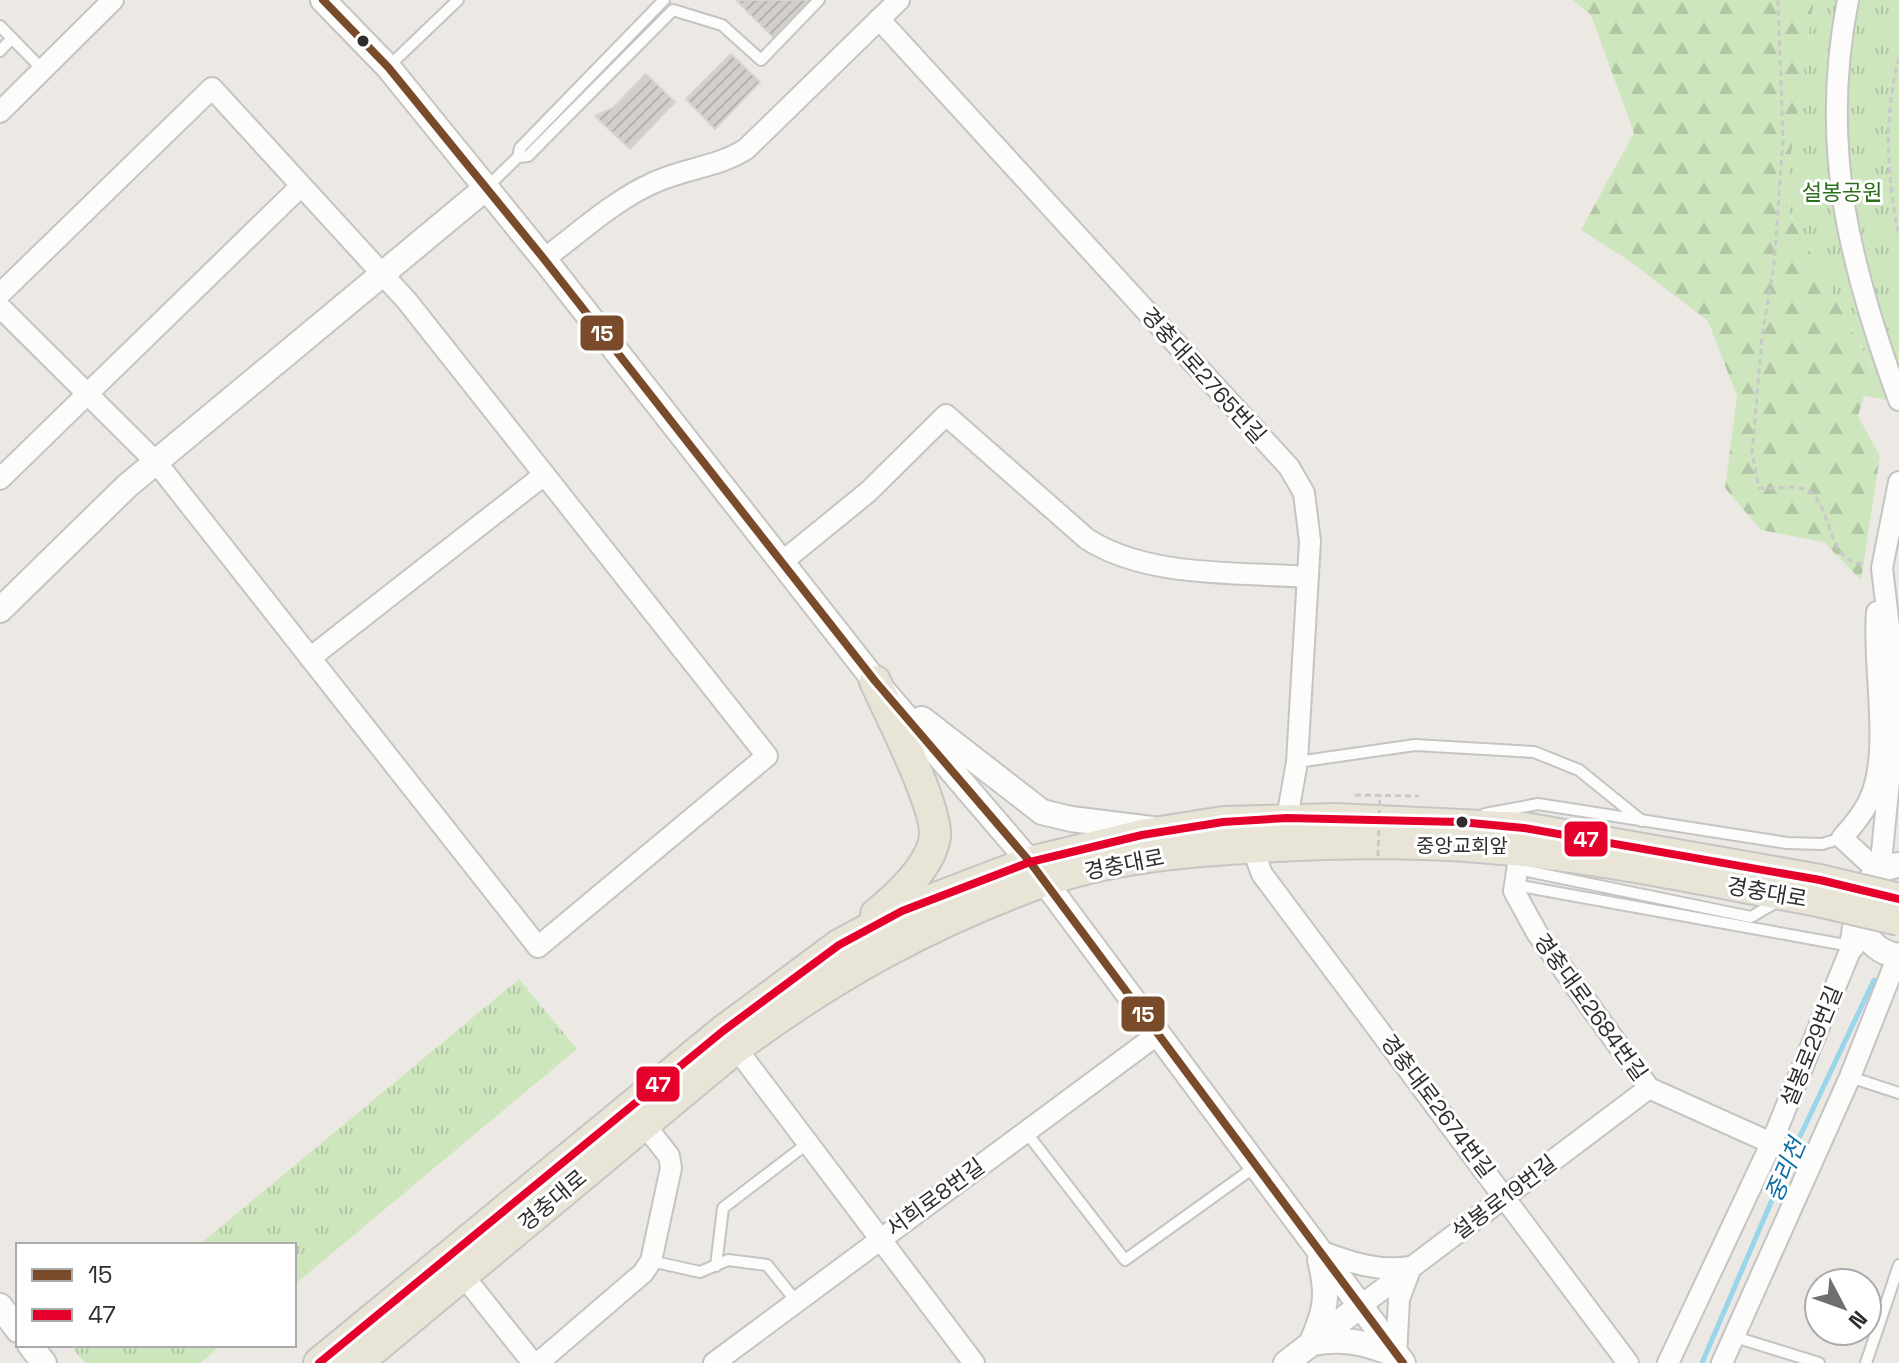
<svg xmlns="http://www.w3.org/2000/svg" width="1899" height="1363" viewBox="0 0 1899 1363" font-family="'Space Grotesk','Noto Sans KR',sans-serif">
	<defs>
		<pattern id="forest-firs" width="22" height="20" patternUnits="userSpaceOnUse" patternTransform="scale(2)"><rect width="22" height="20" fill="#cee6be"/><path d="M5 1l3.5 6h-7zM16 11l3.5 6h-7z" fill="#b1c6a4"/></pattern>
		<pattern id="park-tufts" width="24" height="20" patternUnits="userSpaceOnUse" patternTransform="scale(2)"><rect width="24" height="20" fill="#cee6be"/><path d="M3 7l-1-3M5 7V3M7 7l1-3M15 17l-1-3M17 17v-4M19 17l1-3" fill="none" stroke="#b1c6a4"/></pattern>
		<pattern id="building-hatch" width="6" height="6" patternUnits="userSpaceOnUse" patternTransform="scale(2)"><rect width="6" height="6" fill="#d1cecb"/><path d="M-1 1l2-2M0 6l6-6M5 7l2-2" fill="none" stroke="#b4b1af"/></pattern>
	</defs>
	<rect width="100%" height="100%" fill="#ece8e4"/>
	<path fill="url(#forest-firs)" d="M1573,0H1814L1784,203L1872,368L1858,416L1880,456L1861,580L1824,542L1761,530L1725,488L1737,396L1708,321L1625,258L1581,230L1634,133L1591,15Z"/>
	<path fill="url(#park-tufts)" d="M1814,0H1899V402L1864,396L1872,367L1784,203Z
		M519,979L577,1049L294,1285V1245H199Z
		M79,1345H221L200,1363H85L74,1350Z"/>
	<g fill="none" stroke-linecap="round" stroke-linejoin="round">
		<path stroke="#99d6ec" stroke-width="5" d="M1794,1149L1874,980
			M1702,1363L1790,1158"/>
	</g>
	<path fill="url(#building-hatch)" stroke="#d7d4d0" stroke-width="2" d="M736,0H811L773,37Z
		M731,54L760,82L715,129L686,99Z
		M646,74L675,102L630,149L595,116L613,108Z"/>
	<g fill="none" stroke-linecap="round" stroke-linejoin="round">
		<g stroke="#c5c4c5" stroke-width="14">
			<path id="service" d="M664,0L520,148L518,157L528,156L673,10L722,25L761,60L819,0
				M0,26L43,70
				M0,51L12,38
				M388,67L458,0
				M486,188L518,157
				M1297,762L1415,745L1534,752L1579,770L1642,821
				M1485,814L1538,804L1787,843L1822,844L1842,838
				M1517,869L1751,917L1778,901
				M1515,885L1851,946
				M1850,1077L1899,1093
				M1026,1132L1125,1260L1256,1166
				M651,1261L700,1272L728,1260L767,1265L796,1301
				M716,1266L723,1208L808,1143
				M1735,1337L1819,1363
				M1866,1363L1899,1265"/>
		</g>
		<g stroke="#c5c4c5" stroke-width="24">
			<path id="minor" d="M1848,0C1819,145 1849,264 1899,400
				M879,19L1289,467L1304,493L1310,541L1297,762L1287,818
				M0,112L113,0
				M544,259C579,233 613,201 653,183C684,168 716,168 746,149L899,0
				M0,294L212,88L407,301L767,756L538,947L156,462L0,307
				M0,479L301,186
				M782,562L868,492L946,415L1087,539C1148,578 1237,572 1308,577
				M1877,612C1872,667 1893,755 1868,803C1861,816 1852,827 1842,838L1879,872
				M310,658L544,475
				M1252,847L1262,874L1628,1363
				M1520,851L1514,891L1537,933L1649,1088L1811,1161
				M1880,872L1895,720L1894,669L1882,568L1899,482
				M736,1048L974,1363
				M1317,1250C1350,1262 1376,1272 1411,1267L1399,1299L1396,1355
				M462,1274L533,1363
				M1359,1307L1649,1088
				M538,1363L643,1273L651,1261L671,1168L669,1156L644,1124
				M714,1363L1158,1034
				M1668,1363L1771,1144L1852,946
				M1722,1363L1850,1077L1898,956"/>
		</g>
		<g stroke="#c5c4c5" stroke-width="28">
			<path id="tertiary" d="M323,0L388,67L544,259L875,681L1030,862L1403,1363
				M0,610L127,486L486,188
				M922,719L1042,812L1071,819L1152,829
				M1859,913C1862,936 1876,953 1899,956
				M1852,946C1858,914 1858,869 1899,865
				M0,1306L18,1330
				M1313,1343C1343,1337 1366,1343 1394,1354
				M1311,1344C1326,1311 1329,1295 1320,1260
				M30,1345L44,1363
				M1286,1363L1359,1307"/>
		</g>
		<g stroke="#c6c5c4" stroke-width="34">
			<path id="primary" d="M875,681C889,713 937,805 935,836C932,865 897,897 876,914
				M319,1363L723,1031L839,945L902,911L1030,862L1142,835L1223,822L1336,819L1524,828L1820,880
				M357,1363L736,1048C834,976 928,923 1042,882C1105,859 1178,852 1244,848C1321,843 1402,841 1479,847C1591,855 1703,880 1813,900"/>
		</g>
		<path stroke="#c9c9c8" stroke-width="3" stroke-dasharray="6 4" stroke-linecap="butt" d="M1778,0L1783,138L1774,265L1762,336L1754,432L1752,452L1759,488C1773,489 1792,485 1804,489C1833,497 1824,565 1865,564
			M1899,58C1883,117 1887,177 1899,237
			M1355,795L1419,796"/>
		<use href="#service" stroke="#fcfcfb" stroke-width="10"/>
		<use href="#minor" stroke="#fcfcfb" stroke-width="20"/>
		<use href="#tertiary" stroke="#fcfcfb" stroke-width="24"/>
		<use href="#primary" stroke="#e8e4d6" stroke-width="30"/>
		<g stroke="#c6c5c4" stroke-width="34" stroke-linecap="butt">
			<path id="primary-bridge" d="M1820,880L1899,899
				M1813,900L1899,920"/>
		</g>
		<path stroke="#c9c9c8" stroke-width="3" stroke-dasharray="6 4" stroke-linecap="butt" d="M1378,856L1380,794"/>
		<use href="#primary-bridge" stroke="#e8e4d6" stroke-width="30"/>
		<g stroke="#fff" stroke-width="14">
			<path id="bus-1" d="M323,0L388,67L544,259L875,681L1030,862L1403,1363"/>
		</g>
		<g stroke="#fff" stroke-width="14">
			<path id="bus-2" d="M319,1363L723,1031L839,945L902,911L1030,862L1142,835L1223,822L1287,818L1460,822L1524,828L1820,880L1899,899"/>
		</g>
		<use href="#bus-1" stroke="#7a4b2a" stroke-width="8"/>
		<use href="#bus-2" stroke="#e4002b" stroke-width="8"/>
	</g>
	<g fill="#2e2e2e" stroke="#fff" stroke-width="3">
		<circle cx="363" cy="41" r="7"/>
		<circle cx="1462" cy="822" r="7"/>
	</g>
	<g text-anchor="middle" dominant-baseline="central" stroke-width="6" stroke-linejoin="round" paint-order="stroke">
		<g font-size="20" fill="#2e2e2e" stroke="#fff">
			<text x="1462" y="846">중앙교회앞</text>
		</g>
		<g font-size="22" fill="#2c6e1b" stroke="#fff">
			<text x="1842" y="192">설봉공원</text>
		</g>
		<g font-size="22" fill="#2e2e2e" stroke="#fff">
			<text transform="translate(1204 375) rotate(48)">경충대로2765번길</text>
			<text transform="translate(1124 864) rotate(-11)">경충대로</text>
			<text transform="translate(1767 892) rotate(10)">경충대로</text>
			<text transform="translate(1591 1007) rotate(54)">경충대로2684번길</text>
			<text transform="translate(1811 1046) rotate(-68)">설봉로29번길</text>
			<text transform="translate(1438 1106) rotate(53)">경충대로2674번길</text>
			<text transform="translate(935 1197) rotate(-36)">서희로8번길</text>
			<text transform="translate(1504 1197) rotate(-37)">설봉로19번길</text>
			<text transform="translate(552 1200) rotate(-40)">경충대로</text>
		</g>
		<g font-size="24" font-style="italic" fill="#0d6fa3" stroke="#fff">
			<text transform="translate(1785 1170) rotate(-67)">중리천</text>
		</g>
	</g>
	<g stroke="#fff" stroke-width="3">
		<rect x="579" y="314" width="46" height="38" rx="8" fill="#7a4b2a"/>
		<rect x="1563" y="820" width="46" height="38" rx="8" fill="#e4002b"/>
		<rect x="1120" y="995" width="46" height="38" rx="8" fill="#7a4b2a"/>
		<rect x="635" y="1065" width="46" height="38" rx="8" fill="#e4002b"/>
	</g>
	<g font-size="22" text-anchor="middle" font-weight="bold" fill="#fff">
		<text x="602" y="341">15</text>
		<text x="1586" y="847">47</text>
		<text x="1143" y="1022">15</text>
		<text x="658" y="1092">47</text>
	</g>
	<rect x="16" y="1243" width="280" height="104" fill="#ffffff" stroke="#ababab" stroke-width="2"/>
	<rect x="32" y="1269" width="40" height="12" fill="#7a4b2a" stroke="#ababab" stroke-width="2"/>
	<text x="88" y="1283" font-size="24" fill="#2e2e2e">15</text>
	<rect x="32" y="1309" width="40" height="12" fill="#e4002b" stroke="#ababab" stroke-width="2"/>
	<text x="88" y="1323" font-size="24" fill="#2e2e2e">47</text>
	<g transform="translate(1843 1307) rotate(131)"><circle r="38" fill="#ffffff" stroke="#ababab" stroke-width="2"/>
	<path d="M0-6L14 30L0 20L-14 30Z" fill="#706f6e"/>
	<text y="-12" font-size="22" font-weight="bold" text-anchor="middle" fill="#2e2e2e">N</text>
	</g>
</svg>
